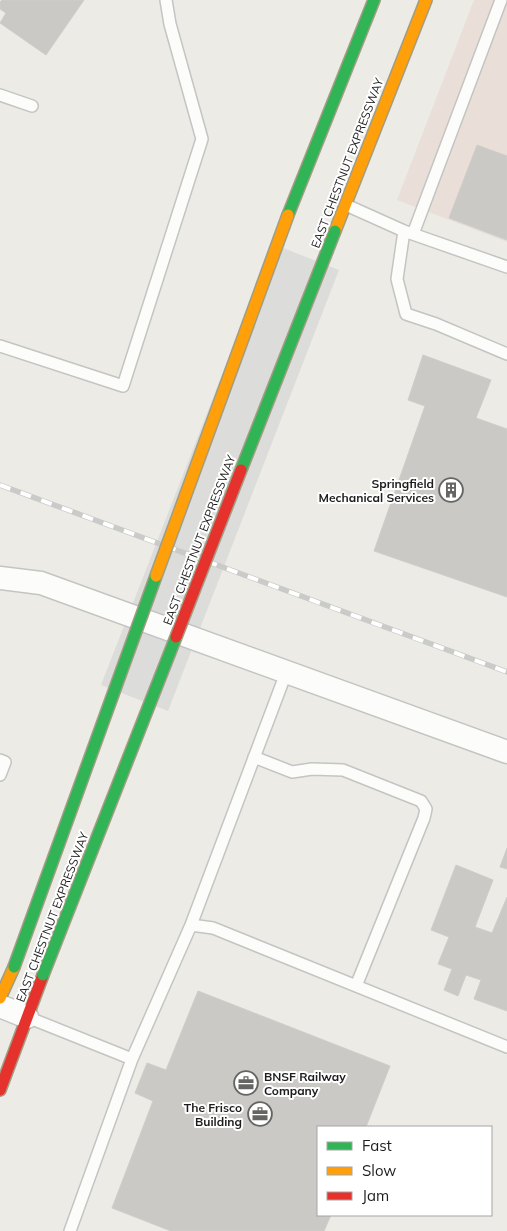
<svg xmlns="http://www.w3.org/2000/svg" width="507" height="1231" viewBox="0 0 507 1231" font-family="Mulish,sans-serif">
	<rect width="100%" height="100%" fill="#ecebe6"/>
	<path fill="#e9ded8" d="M474,0H507V242L397,200Z"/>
	<path fill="#dcdcda" d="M273,244L339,270L168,711L101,685Z"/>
	<path fill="#cac9c5" stroke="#cfcdc8" d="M2,0H84L46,55L0,23L6,13L0,9V2Z
		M477,145L507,156V240L449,218Z
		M423,355L491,380L476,418L507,429V597L374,551L425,406L408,400Z
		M507,848V869L500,867Z
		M456,865L493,880L475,927L492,933L507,897V1011L474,999L481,980L466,975L458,996L444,990L452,969L438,964L449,937L431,930Z
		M198,991L390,1066L366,1127H318V1215H331L324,1231H171L112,1208L153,1101L135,1093L147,1063L166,1070Z"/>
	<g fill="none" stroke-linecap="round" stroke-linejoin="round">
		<g stroke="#c4c4c2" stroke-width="14">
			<path id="lane" d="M0,95L32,106
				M346,205L404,231L507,267
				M404,231L397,279L406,314L436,324L507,354
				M413,234L501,0
				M0,346L123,386L202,139L170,24L166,0
				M254,757L292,772L312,769L343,770L421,801L426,809L424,818L356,986
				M0,760L5,762L0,775
				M191,925L213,928L507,1047
				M27,1017L132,1059
				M70,1231L132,1059L191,925L286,673"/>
		</g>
		<g stroke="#c4c4c2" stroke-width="25">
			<path id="street" d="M0,578L41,583L507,752
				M0,1006L27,1017"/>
		</g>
		<g stroke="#a19d84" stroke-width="14">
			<path id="fast" d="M288,215L374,0"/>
		</g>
		<g stroke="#a19d84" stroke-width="14">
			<path id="slow" d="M335,231L426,0
				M0,998L14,967"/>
		</g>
		<g stroke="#a19d84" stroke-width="14">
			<path id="jam" d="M0,1090L43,975"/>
		</g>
		<use href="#lane" stroke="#fcfcfb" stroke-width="11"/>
		<use href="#street" stroke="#fcfcfb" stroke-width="22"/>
		<use href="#fast" stroke="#30b455" stroke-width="11"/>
		<use href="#slow" stroke="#ff9f0a" stroke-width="11"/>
		<use href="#jam" stroke="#e5322d" stroke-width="11"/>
		<g stroke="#cacac9" stroke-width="5.5">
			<path id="rail" d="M0,485L507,672"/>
		</g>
		<use href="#rail" stroke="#fff" stroke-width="4" stroke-dasharray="11" stroke-linecap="butt"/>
		<g stroke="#a19d84" stroke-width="14" stroke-linecap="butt">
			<path id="fast-bridge" d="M241,470L335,231
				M14,967L156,576
				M43,975L176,637"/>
		</g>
		<g stroke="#a19d84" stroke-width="14" stroke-linecap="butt">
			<path id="slow-bridge" d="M156,576L288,215"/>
		</g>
		<g stroke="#a19d84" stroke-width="14" stroke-linecap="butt">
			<path id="jam-bridge" d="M176,637L241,470"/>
		</g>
		<use href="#fast-bridge" stroke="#30b455" stroke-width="11"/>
		<use href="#slow-bridge" stroke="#ff9f0a" stroke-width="11"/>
		<use href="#jam-bridge" stroke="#e5322d" stroke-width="11"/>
	</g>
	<defs>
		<g id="building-ring" transform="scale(1.25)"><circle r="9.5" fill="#fff" stroke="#656563" stroke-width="1.5"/><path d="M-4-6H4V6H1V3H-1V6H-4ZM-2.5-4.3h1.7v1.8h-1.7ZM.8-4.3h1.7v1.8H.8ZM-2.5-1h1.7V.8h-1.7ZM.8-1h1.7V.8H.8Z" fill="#656563"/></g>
		<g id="office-ring" transform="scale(1.25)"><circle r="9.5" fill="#fff" stroke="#656563" stroke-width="1.5"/><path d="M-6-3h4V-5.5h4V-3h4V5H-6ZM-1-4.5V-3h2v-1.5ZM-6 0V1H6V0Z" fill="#656563"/></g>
	</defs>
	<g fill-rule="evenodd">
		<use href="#building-ring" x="451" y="490"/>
		<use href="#office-ring" x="246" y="1083"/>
		<use href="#office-ring" x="260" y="1114"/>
	</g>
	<g text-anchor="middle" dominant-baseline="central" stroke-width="4" stroke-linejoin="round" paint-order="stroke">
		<g font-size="12" fill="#1d1d1d" stroke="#fff">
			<text transform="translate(347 163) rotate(-69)">EAST CHESTNUT EXPRESSWAY</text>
			<text transform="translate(199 540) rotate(-69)">EAST CHESTNUT EXPRESSWAY</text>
			<text transform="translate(52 917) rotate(-69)">EAST CHESTNUT EXPRESSWAY</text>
		</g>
		<g font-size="12" font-weight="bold" fill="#1d1d1d" stroke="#fff" text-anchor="end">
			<text x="434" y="483">Springfield<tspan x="434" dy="14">Mechanical Services</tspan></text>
			<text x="264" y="1076" text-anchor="start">BNSF Railway<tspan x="264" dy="14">Company</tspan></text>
			<text x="242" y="1107">The Frisco<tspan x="242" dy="14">Building</tspan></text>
		</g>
	</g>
	<rect x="317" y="1126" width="175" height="90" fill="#ffffff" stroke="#a5a5a5"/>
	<rect x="327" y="1142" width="25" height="8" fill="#30b455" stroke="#a5a5a5"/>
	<text x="362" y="1151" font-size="15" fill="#1d1d1d">Fast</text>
	<rect x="327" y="1167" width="25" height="8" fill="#ff9f0a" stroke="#a5a5a5"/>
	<text x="362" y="1176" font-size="15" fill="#1d1d1d">Slow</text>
	<rect x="327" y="1192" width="25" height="8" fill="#e5322d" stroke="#a5a5a5"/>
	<text x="362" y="1201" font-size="15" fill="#1d1d1d">Jam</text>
</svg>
